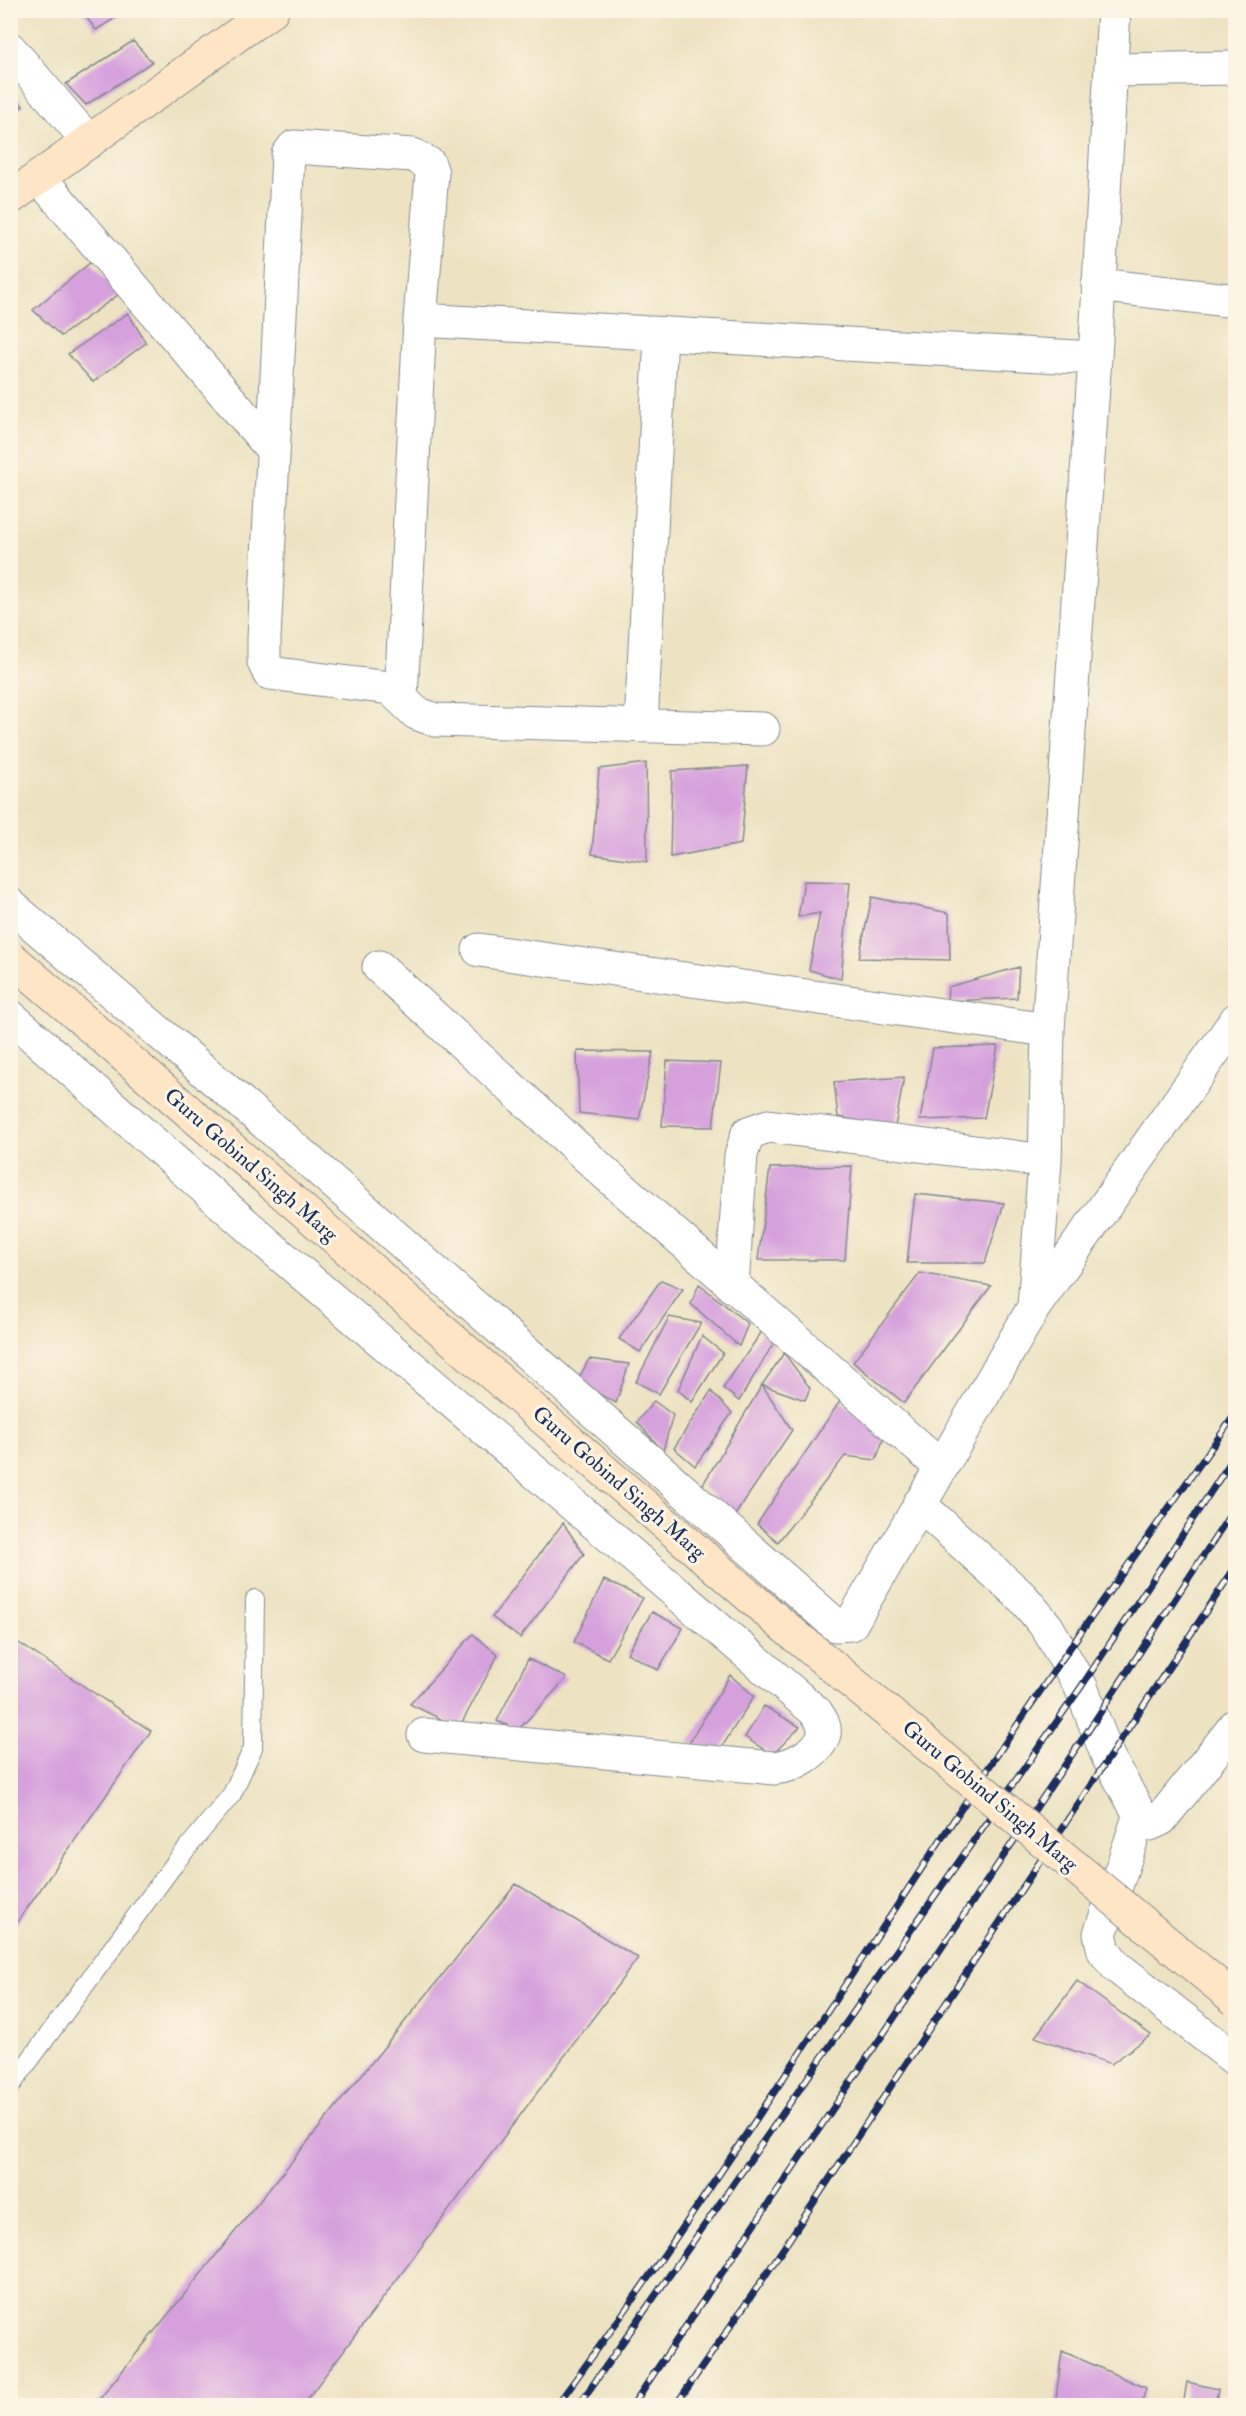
<svg xmlns="http://www.w3.org/2000/svg" width="1246" height="2416" viewBox="0 0 1246 2416" font-family="'IM FELL Double Pica',serif">
	<rect width="100%" height="100%" fill="#fcf5e5"/>
	<filter id="ink" filterUnits="userSpaceOnUse"><feTurbulence type="fractalNoise" baseFrequency=".0167" numOctaves="2"/><feDisplacementMap in="SourceGraphic" scale="12" xChannelSelector="R" yChannelSelector="G"/><feConvolveMatrix kernelMatrix="1 2 1 2 8 2 1 2 1" color-interpolation-filters="sRGB"/></filter>
	<filter id="wash" filterUnits="userSpaceOnUse"><feTurbulence type="fractalNoise" baseFrequency=".008" numOctaves="4" result="noise"/><feDisplacementMap in="SourceGraphic" scale="24" xChannelSelector="R" yChannelSelector="G"/><feGaussianBlur stdDeviation="1.35" result="paint"/><feColorMatrix in="noise" values="0 0 0 0 0 0 0 0 0 0 0 0 0 0 0 0 0 1.4 0 .05"/><feComposite in="paint" operator="in"/></filter>
	<g filter="url(#wash)">
		<rect width="100%" height="100%" fill="#ede3c3"/>
		<g id="blocks">
			<path fill="#d6a0dd" d="M81,10H128L96,30Z
				M133,41L152,62L86,105L66,84Z
				M10,88L23,106L10,116Z
				M91,262L119,294L61,336L33,310Z
				M128,313L146,343L93,382L68,354Z
				M646,763L647,862L592,854L599,769Z
				M748,766L741,844L670,857L672,771Z
				M804,881L850,882L841,979L809,970L820,913L798,917Z
				M872,897L949,913L950,960L859,958Z
				M1019,967L1017,998L947,1001L948,987Z
				M998,1046L984,1118L920,1120L933,1048Z
				M577,1051L653,1052L639,1120L579,1113Z
				M667,1061L721,1063L713,1127L662,1126Z
				M904,1077L895,1127L838,1117L834,1082Z
				M852,1166L845,1260H758L770,1168Z
				M915,1194L1004,1203L985,1263H907Z
				M920,1273L991,1286L904,1403L853,1362Z
				M661,1280L683,1289L640,1352L619,1339Z
				M699,1284L748,1324L739,1346L691,1304Z
				M669,1317L701,1323L659,1394L636,1382Z
				M763,1330L775,1341L739,1401L723,1388Z
				M702,1336L723,1353L692,1402L678,1390Z
				M784,1353L810,1388L805,1400L762,1385L792,1430L735,1515L702,1486L762,1385Z
				M589,1359L629,1364L616,1403L577,1382Z
				M711,1391L732,1413L695,1466L674,1448Z
				M654,1401L673,1415L663,1451L637,1422Z
				M840,1401L884,1437L876,1460L845,1456L778,1542L757,1524Z
				M563,1523L584,1554L520,1638L492,1617Z
				M604,1580L643,1598L608,1659L574,1642Z
				M652,1612L683,1628L658,1670L627,1653Z
				M473,1634L498,1655L459,1728L410,1704Z
				M10,1637L151,1731L10,1933Z
				M528,1659L567,1678L518,1730L497,1721Z
				M730,1675L754,1696L720,1750L689,1743Z
				M764,1706L800,1727L772,1755L745,1737Z
				M516,1884L638,1958L302,2406H94Z
				M1077,1981L1151,2035L1111,2064L1035,2037Z
				M1062,2351L1146,2388L1141,2406H1055Z
				M1187,2382L1218,2389L1215,2406H1183Z"/>
		</g>
	</g>
	<g filter="url(#ink)">
		<use href="#blocks" fill-opacity="0" stroke="#848990" stroke-width="1.5"/>
		<g fill="none" stroke-linecap="round" stroke-linejoin="round">
			<g stroke="#848990" stroke-width="20">
				<path id="lane" d="M10,2087L175,1863L232,1794L253,1748L255,1599"/>
			</g>
			<g stroke="#848990" stroke-width="35">
				<path id="street" d="M10,49L89,142
					M1111,70L1236,68
					M39,177L273,450
					M1098,285L1236,301
					M420,320L1095,358
					M401,697L420,320L432,173L429,164L413,155L294,147L288,155L264,638V662L269,673L390,688L416,713L435,720L763,729
					M641,726L661,335
					M10,905L307,1159L836,1625L851,1624L1034,1307L1045,1161L1048,1030L1095,358L1114,10
					M479,950L1048,1030
					M379,967L606,1174L940,1466
					M10,1016L278,1253L816,1712C820,1718 826,1726 824,1734C819,1753 791,1767 774,1768L424,1735
					M732,1286L741,1155L748,1133L768,1126L1045,1161
					M1034,1307L1236,1020
					M919,1504L1023,1598L1047,1627L1081,1687L1108,1757L1144,1822L1150,1824L1161,1819L1236,1725
					M1139,1817L1100,1934L1104,1951L1117,1967L1236,2060"/>
			</g>
			<g stroke="#848990" stroke-width="35">
				<path id="secondary" d="M10,198L272,10"/>
			</g>
			<use href="#lane" stroke="#fff" stroke-width="18"/>
			<use href="#street" stroke="#fff" stroke-width="33"/>
			<use href="#secondary" stroke="#fde5c5" stroke-width="33"/>
			<g stroke="#1b2f5e" stroke-width="7">
				<path id="rail" d="M556,2406C736,2163 893,1904 1065,1655C1121,1574 1179,1494 1236,1413
					M578,2406L1081,1687L1236,1454
					M632,2406L1094,1722L1236,1506
					M675,2406L761,2282L1236,1566"/>
			</g>
			<use href="#rail" stroke="#fcf5e5" stroke-width="4.5" stroke-dasharray="14" stroke-linecap="butt"/>
			<g stroke="#848990" stroke-width="35" stroke-linecap="butt">
				<path id="secondary-bridge" d="M10,957L786,1628L1236,2000"/>
			</g>
			<use href="#secondary-bridge" stroke="#fde5c5" stroke-width="33"/>
		</g>
	</g>
	<g text-anchor="middle" dominant-baseline="central" stroke-width="6" stroke-linejoin="round" paint-order="stroke">
		<g font-size="21" fill="#1b2f5e" stroke="#fcf5e5">
			<text transform="translate(251 1165) rotate(41)">Guru Gobind Singh Marg</text>
			<text transform="translate(619 1483) rotate(41)">Guru Gobind Singh Marg</text>
			<text transform="translate(990 1796) rotate(40)">Guru Gobind Singh Marg</text>
		</g>
	</g>
	<rect width="1246" height="2416" fill="none" stroke="#fcf5e5" stroke-width="36"/>
</svg>
